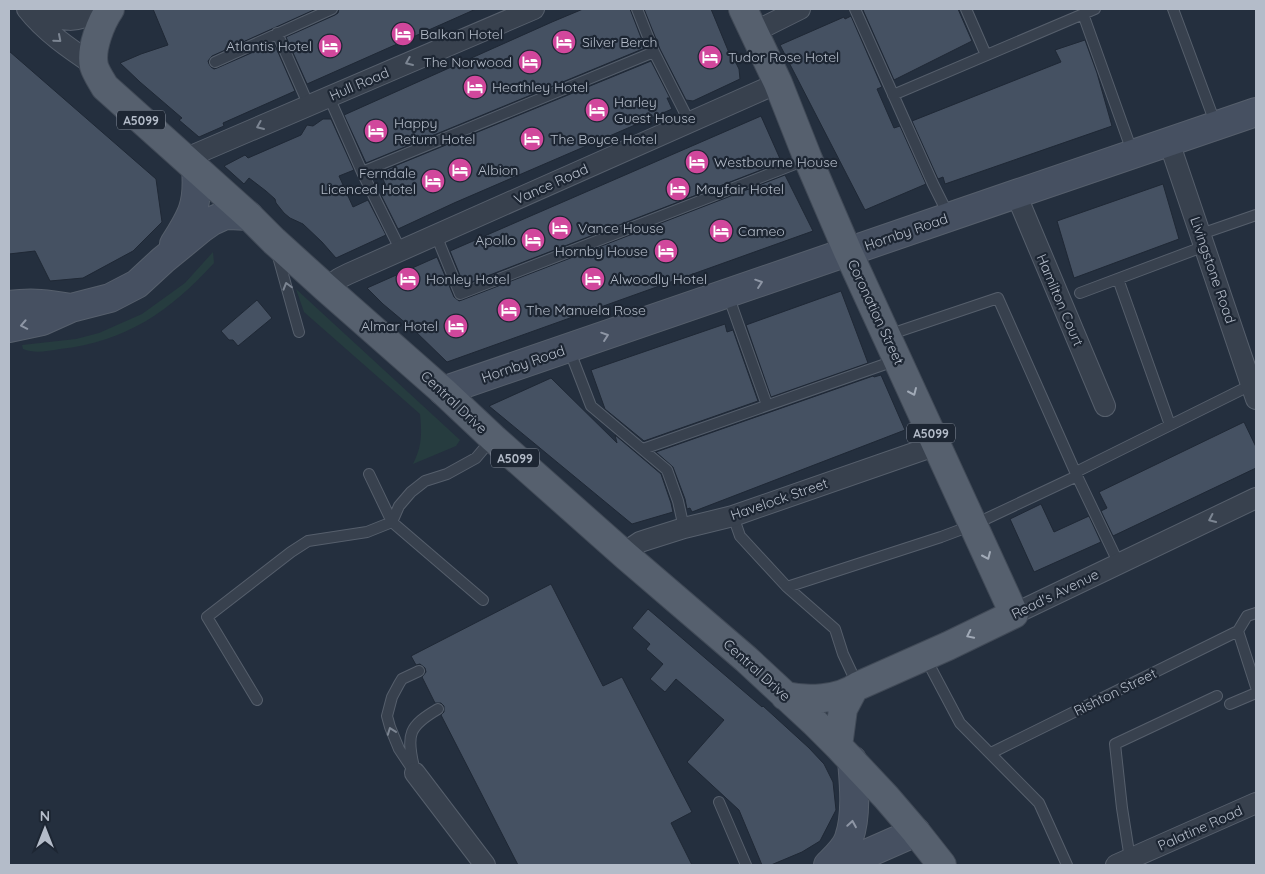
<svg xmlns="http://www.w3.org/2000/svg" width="1265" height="874" viewBox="0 0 1265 874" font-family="Quicksand,sans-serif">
	<rect width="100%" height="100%" fill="#242f3e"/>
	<path fill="#263c3f" d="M213,252L214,263C170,311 126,342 60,349C47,351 35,354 23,349L22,345L76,339L99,333L142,314L185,283Z
		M296,289L460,440L456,446L413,464C422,446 422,434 420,414L304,312Z"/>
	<path fill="#455162" stroke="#1f2835" d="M153,9H316L212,56L208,61L209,64L211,67L214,69L217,68L274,43L295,91L223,123L224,126L199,137L179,120L182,118L140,82L120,63L141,54L168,45Z
		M339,9H476L307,84L286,37L335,15L338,13Z
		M583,9H630L645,48L366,163L344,115L552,22Z
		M644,9H711L732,60L734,59L739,69L740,79L693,101L686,100L660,49Z
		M865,9H958L972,41L894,80L863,10Z
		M851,16L882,87L877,89L894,128L900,126L926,184L865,210L780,45L844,17L845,19Z
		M1085,40L1097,73L1112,126L945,184L943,177L938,179L912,121L1061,62L1055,50Z
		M9,51L156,179L162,222L133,251L83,278L50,281L35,251L9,254Z
		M651,61L670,98H667L672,109L454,203L398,229L381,195L388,191L380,172Z
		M761,116L781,161L778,162L779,163L464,285L450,251Z
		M323,119H331L354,170L339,176L353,207L368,200L386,235L336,258L322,242L303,224L290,218L284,213L276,203L275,199L266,191L249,178L244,184L224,166L245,155L248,158L301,135L307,125L313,126Z
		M785,175L813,231L447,362L414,330L383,304L367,288L437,257L454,297L459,301L462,300Z
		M1163,184L1179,239L1074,278L1057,221Z
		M841,291L868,363L771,397L746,325Z
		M257,300L272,318L238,346L233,340H229L221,331Z
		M725,324L727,332L733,330L758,401L644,441L605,409L591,370Z
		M881,375L905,430L692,512L690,508L687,509L685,499L673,467L656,452L873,376L874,377Z
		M551,378L617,443L615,435L661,474L671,503L673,512L632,524L489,406Z
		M1244,422L1256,447V468L1113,536L1101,511L1107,508L1099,492Z
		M1041,504L1054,532L1089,516L1101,542L1034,572L1010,519Z
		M551,584L603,686L622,677L692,812L671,823L692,865H518L441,715L444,712V706L441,703H435L422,677L426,672L425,668L420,664L416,665L411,656Z
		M648,609L762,707L763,706L809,748L824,764L833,782L836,810L820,841L802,852L771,865H762L739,810L687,762L724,720L676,679L665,692L650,679L663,664L646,649L650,644L632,628Z"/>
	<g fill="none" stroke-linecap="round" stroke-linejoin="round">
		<g stroke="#565f6c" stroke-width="12">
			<path id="lane" d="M637,9L654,52L690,123
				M855,9L933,184L949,216
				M966,9L986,55
				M1173,9L1216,125
				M1083,14L1133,154
				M277,33L309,106
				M215,62L332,9
				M893,95L1095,9
				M329,97L362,172L401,251
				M362,172L654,52
				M1201,234L1256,215
				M436,235L460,294L808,159
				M277,253L299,332
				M1118,279L1170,425
				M1080,293L1205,246
				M728,295L767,405
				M888,335L998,298L1077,476L1119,564
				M569,349L591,406L667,470L678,501L684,528
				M643,449L897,360
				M1076,472L1251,385
				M369,474L392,522L483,600
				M733,516L740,536L787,587L835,629L843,654L858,686
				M787,587L941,537L973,525L1077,476
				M1256,613L1247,616L1238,631L1256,687
				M925,657L960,723L1039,803L1067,865
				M257,700L207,617L291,552L308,541L367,532L392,522L399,506L411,492L425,481L447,474L476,458L492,439
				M1230,704L1256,693
				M991,753L1238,631
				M414,767C406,734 409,726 438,709
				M415,773L399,749L390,727L387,716L392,697L399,684L402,679L419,671
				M719,802L746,865
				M1130,859L1122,808L1115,744L1217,696"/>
		</g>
		<g stroke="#565f6c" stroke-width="22">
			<path id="street" d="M27,9C45,32 70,49 94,65
				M35,9C66,23 73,24 104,9
				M754,32L800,9
				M1169,142L1256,399
				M184,159L534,9
				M1016,194L1105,406
				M326,288L340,278L348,274L778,83
				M626,556L634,546L640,542L646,540L684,528L733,516L937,445
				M1014,614L1256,498
				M415,773L485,865
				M1116,865L1256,803"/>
		</g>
		<g stroke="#565f6c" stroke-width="30">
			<path id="secondary" d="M174,244C192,216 199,204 196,169
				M9,305C33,302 48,304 71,308
				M9,328L42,321L71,308L110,298L137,284L163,260L202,228L212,221L223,216L229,215L249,216
				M443,391L1016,194L1256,112
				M828,865C836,857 846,848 849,838C857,815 854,784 852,760
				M841,865L916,832"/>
		</g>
		<g stroke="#414a57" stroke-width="30">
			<path id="primary" d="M110,9C101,22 90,49 94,66C96,73 101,80 105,87L249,216L274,241L326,288L443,391L493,438L626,556L746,659L815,723L838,746L886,797L916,832L942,865
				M743,9L778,83L808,159L848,252L1014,614L948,646L858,686C839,700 807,701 785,696
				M838,746L843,709L853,690"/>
		</g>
		<use href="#lane" stroke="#38414e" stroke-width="10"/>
		<use href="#street" stroke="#38414e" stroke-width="20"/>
		<use href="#secondary" stroke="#465061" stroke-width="28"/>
		<use href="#primary" stroke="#56606e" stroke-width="28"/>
	</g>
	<defs><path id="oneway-chevron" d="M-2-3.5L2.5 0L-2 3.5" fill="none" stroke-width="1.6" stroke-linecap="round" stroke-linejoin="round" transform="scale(1.25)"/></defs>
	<g stroke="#7c8592">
		<use href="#oneway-chevron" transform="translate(58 39) rotate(41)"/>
		<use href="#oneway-chevron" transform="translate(409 62) rotate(157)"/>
		<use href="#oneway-chevron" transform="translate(260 126) rotate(157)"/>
		<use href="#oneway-chevron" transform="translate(287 286) rotate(-106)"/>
		<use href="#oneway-chevron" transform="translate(1212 519) rotate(155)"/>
		<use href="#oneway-chevron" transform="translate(391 731) rotate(-110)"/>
	</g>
	<g stroke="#8e96a5">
		<use href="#oneway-chevron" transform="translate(759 283) rotate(-19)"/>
		<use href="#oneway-chevron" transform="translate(24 325) rotate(169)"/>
		<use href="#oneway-chevron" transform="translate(605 336) rotate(-19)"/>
		<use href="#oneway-chevron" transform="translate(852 824) rotate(-81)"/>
	</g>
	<g stroke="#a1aab7">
		<use href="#oneway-chevron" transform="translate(913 392) rotate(66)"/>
		<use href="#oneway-chevron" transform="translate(987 556) rotate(66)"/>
		<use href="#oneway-chevron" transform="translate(970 635) rotate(154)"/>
	</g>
	<defs>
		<g id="hotel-disc" transform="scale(1.25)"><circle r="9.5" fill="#d1479c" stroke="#1d2633"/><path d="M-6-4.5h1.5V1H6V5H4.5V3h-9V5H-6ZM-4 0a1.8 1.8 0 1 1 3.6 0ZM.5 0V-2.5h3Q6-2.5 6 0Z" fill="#fff"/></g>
	</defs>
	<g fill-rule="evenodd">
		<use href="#hotel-disc" x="403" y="34"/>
		<use href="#hotel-disc" x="564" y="42"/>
		<use href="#hotel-disc" x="330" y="46"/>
		<use href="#hotel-disc" x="710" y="57"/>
		<use href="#hotel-disc" x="530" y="62"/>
		<use href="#hotel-disc" x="475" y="87"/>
		<use href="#hotel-disc" x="597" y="110"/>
		<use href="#hotel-disc" x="376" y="131"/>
		<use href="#hotel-disc" x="532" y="139"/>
		<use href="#hotel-disc" x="697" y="162"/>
		<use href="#hotel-disc" x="460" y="170"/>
		<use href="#hotel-disc" x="433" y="181"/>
		<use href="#hotel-disc" x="678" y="189"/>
		<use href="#hotel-disc" x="560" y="228"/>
		<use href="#hotel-disc" x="721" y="231"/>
		<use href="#hotel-disc" x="533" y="240"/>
		<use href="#hotel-disc" x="666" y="251"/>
		<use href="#hotel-disc" x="408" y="279"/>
		<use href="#hotel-disc" x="593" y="279"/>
		<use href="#hotel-disc" x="509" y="310"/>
		<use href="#hotel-disc" x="456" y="326"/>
	</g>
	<g text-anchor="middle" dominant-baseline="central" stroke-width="4.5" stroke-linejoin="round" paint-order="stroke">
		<g fill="#1d2633" stroke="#878f9c" stroke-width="1">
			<rect x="117" y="110.5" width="48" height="19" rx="4"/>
			<rect x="907" y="423.5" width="48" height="19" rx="4"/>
			<rect x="491" y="448.5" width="48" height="19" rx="4"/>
		</g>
		<g font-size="12" font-weight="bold" fill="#b4bcc9">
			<text x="141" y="120">A5099</text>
			<text x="931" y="433">A5099</text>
			<text x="515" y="458">A5099</text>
		</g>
		<g font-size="14" fill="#b4bcc9" stroke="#1d2633" text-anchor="start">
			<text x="420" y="34">Balkan Hotel</text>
			<text x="582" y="42">Silver Berch</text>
			<text x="312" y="46" text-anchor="end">Atlantis Hotel</text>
			<text x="728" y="57">Tudor Rose Hotel</text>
			<text x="512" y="62" text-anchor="end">The Norwood</text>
			<text x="492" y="87">Heathley Hotel</text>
			<text x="614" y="102">Harley<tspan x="614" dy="16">Guest House</tspan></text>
			<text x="394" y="123">Happy<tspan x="394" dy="16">Return Hotel</tspan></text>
			<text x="550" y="139">The Boyce Hotel</text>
			<text x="714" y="162">Westbourne House</text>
			<text x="478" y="170">Albion</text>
			<text x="416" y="173" text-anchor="end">Ferndale<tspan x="416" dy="16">Licenced Hotel</tspan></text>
			<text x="696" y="189">Mayfair Hotel</text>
			<text x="578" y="228">Vance House</text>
			<text x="738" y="231">Cameo</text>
			<text x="516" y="240" text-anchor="end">Apollo</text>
			<text x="648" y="251" text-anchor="end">Hornby House</text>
			<text x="426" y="279">Honley Hotel</text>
			<text x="610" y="279">Alwoodly Hotel</text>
			<text x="526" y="310">The Manuela Rose</text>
			<text x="438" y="326" text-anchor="end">Almar Hotel</text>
		</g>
		<g font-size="14" fill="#b4bcc9" stroke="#1d2633">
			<text transform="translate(359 84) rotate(-23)">Hull Road</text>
			<text transform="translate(551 184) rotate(-24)">Vance Road</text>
			<text transform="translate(906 232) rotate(-19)">Hornby Road</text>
			<text transform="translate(1213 270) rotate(71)">Livingstone Road</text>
			<text transform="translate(1060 300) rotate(67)">Hamilton Court</text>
			<text transform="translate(876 312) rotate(65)">Coronation Street</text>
			<text transform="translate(523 364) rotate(-19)">Hornby Road</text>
			<text transform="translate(454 402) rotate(43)">Central Drive</text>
			<text transform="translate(779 499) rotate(-19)">Havelock Street</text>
			<text transform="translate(1055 594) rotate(-26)">Read's Avenue</text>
			<text transform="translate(757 670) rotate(42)">Central Drive</text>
			<text transform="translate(1115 692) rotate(-26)">Rishton Street</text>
			<text transform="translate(1200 828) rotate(-24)">Palatine Road</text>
		</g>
	</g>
	<rect width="1265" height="874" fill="none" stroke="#b4bcc9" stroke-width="20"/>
	<g transform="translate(45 829)" stroke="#1d2633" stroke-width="4" paint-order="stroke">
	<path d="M0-4L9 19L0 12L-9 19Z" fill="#b4bcc9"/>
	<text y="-8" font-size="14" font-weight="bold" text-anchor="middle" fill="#b4bcc9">N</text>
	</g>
</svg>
